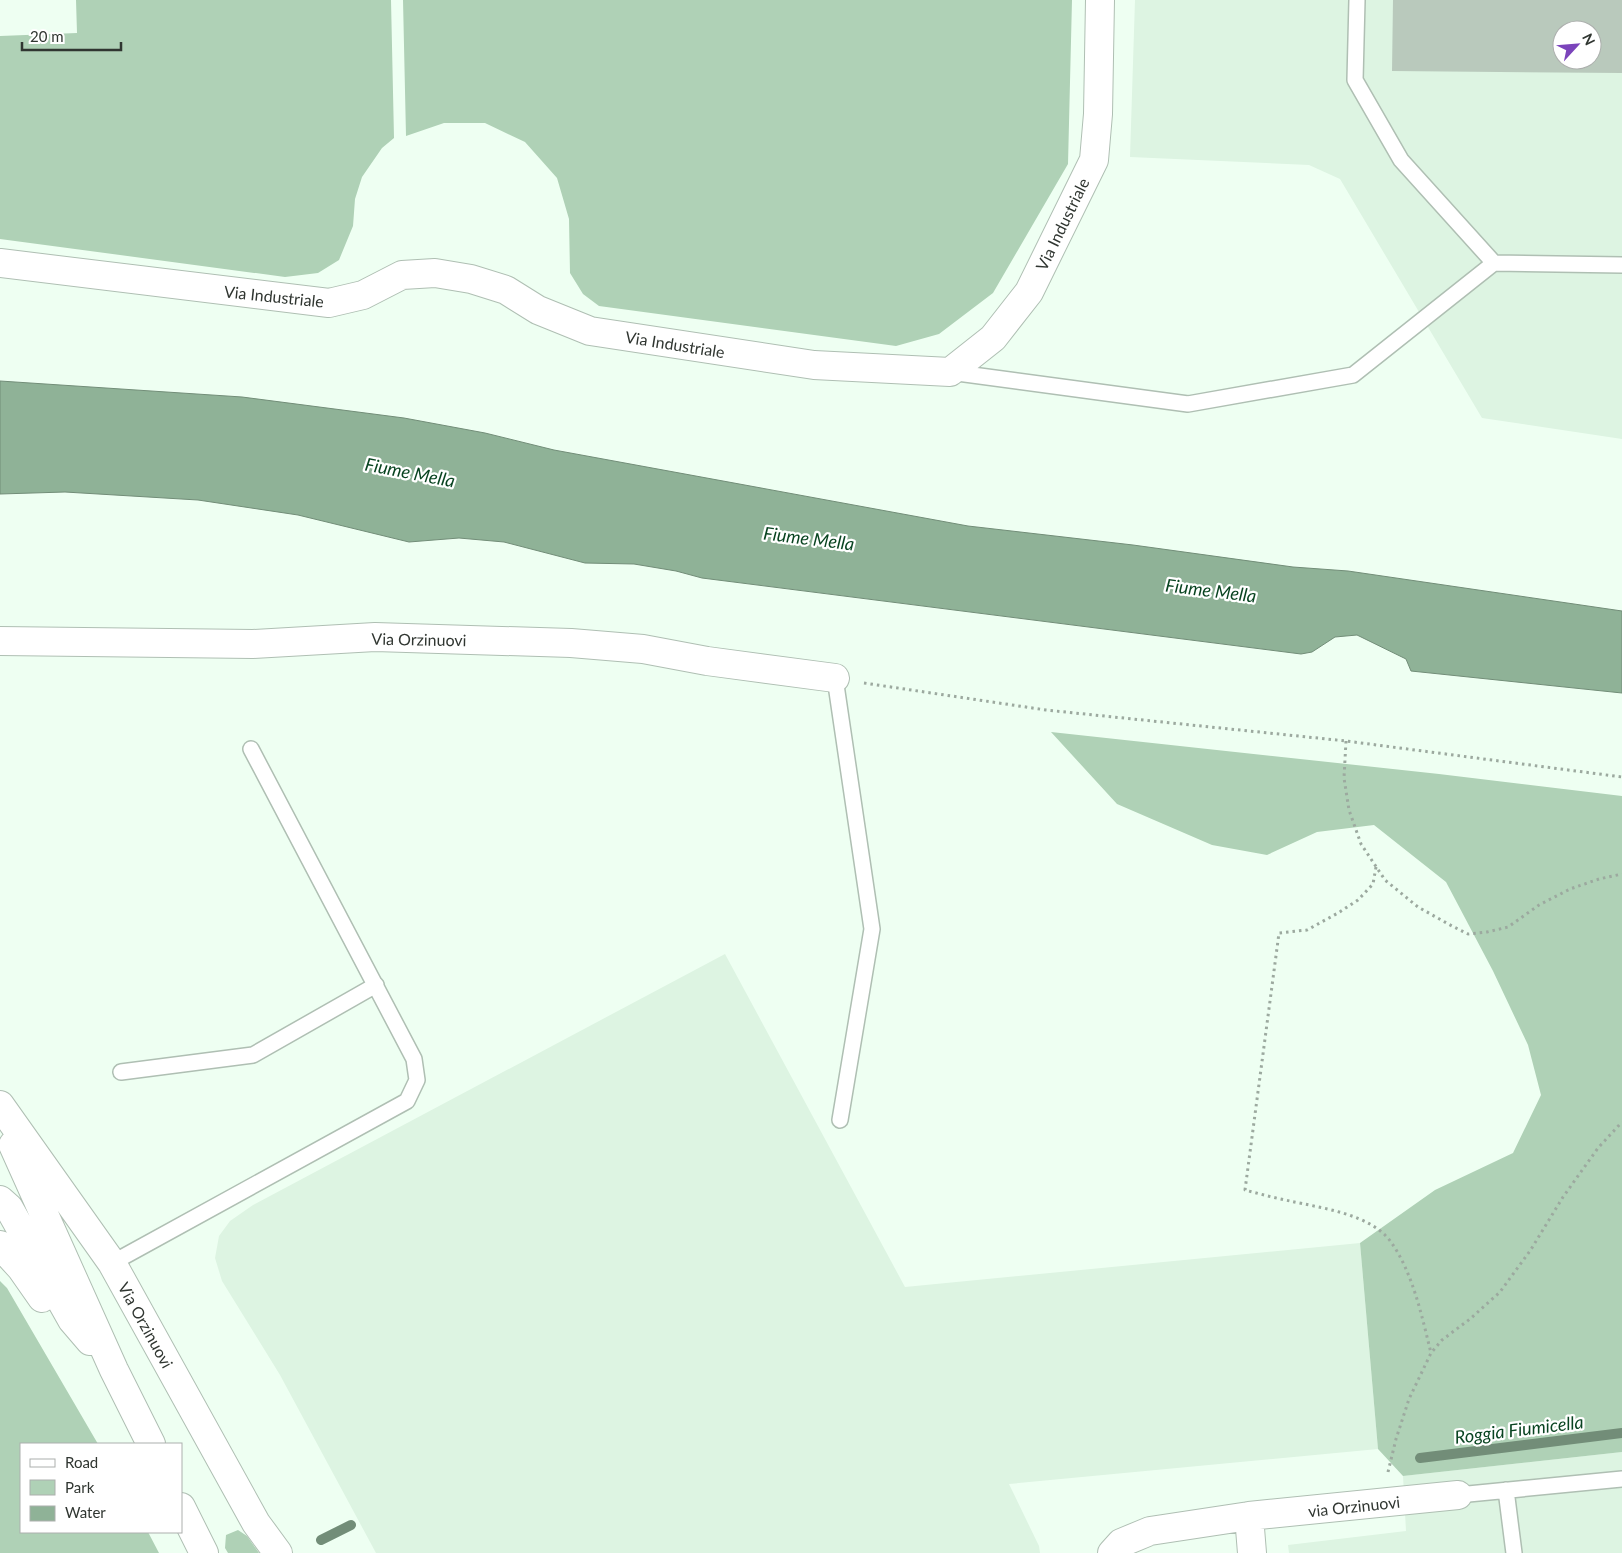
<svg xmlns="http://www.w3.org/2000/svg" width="1622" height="1553" viewBox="0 0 1622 1553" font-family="Lato,sans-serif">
	<rect width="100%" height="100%" fill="#eefff2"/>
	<path fill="#ddf4e2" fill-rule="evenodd" d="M1135,0H1622V439L1482,418L1340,179L1309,165L1130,157ZM1562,30H1592V60H1562Z
		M725,954L905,1287L1360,1243L1378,1449L1009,1484L1039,1546L1040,1553H376L280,1375L222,1281L215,1258L219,1236L230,1221L253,1205Z
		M1622,1452V1553H1289L1288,1545L1406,1531L1403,1476Z"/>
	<path fill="#afd1b6" d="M76,0H391L394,138L382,148L362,177L355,199L353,226L339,260L318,273L285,277L0,239V36L77,33Z
		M403,0H1072L1068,164L993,293L939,334L896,346L599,306L583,294L570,273L569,219L557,178L525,142L485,123H444L406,136Z
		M1051,732L1439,774L1622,796V1452L1403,1476L1378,1449L1360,1243L1435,1190L1513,1153L1541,1095L1528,1045L1493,971L1446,882L1374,825L1317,832L1267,855L1212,845L1117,804Z
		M0,1281L7,1288L98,1444H21V1532H148L159,1553H0Z
		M238,1530L247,1536L259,1553H228L225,1548L226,1535Z"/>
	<path fill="#8fb297" stroke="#728d78" d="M0,381L242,397L404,418L485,433L554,450L968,526L1133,545L1293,567L1348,571L1622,611V693L1411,671L1406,659L1357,635L1335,637L1312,652L1301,654L702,578L676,571L634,564L585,563L504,542L459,538L409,542L298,515L198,500L65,492L0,494Z"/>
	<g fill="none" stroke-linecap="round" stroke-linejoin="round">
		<path stroke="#728d78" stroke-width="10" d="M1420,1458L1622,1433
			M321,1540L351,1525"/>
	</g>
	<path fill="#b9c9bc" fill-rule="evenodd" d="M1393,0H1622V73L1392,71ZM1562,30H1592V60H1562Z"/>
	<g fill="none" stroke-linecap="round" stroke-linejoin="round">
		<g stroke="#afbfb3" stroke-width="18">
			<path id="lane" d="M1357,0L1355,80L1401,160L1494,263
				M950,372L1188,404L1353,375L1494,263L1622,265
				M835,678L872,929L840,1120
				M121,1072L253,1055L376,985
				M112,1263L407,1101L417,1080L414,1059L251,749
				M1506,1490L1514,1553
				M1458,1495L1622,1479"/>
		</g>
		<g stroke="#afbfb3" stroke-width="30">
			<path id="street" d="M0,263L329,303L363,295L402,275L435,273L471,279L506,290L538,310L590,331L814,365L950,372L993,338L1029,292L1094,160L1098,114L1100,0
				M0,641L253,644L375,637L571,643L643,649L707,661L835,678
				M1249,1516L1252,1553
				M1112,1553L1121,1543L1150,1531L1249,1516L1458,1495"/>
		</g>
		<g stroke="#afbfb3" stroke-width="30">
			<path id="primary" d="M0,1105L112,1263L256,1523L278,1553
				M13,1145L114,1370L151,1444
				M0,1200L9,1208L72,1320L90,1341
				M0,1245L21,1268L42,1298
				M181,1507L204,1553"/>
		</g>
		<path stroke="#9ca99f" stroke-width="3" stroke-dasharray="2.5 4" stroke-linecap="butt" d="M864,683L1046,710L1346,741L1622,777
			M1346,741L1344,778L1349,810L1361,844L1385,880L1418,907L1452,926L1468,934L1487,932L1508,927L1539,905L1570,889L1599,879L1622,874
			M1376,867L1373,884L1358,900L1338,913L1307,930L1279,933L1245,1190C1260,1194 1275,1198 1290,1201C1321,1208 1371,1214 1391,1242C1413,1273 1422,1317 1431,1353
			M1388,1472L1396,1439L1409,1399L1431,1353L1442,1340L1470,1319L1500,1292L1530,1251L1563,1197L1598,1148L1622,1122"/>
		<use href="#lane" stroke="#fff" stroke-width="15"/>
		<use href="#street" stroke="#fff" stroke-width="28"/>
		<use href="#primary" stroke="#fff" stroke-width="28"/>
	</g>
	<g text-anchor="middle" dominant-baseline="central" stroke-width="4.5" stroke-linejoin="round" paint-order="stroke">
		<g font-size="16" fill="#303631" stroke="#fff">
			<text transform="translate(1062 224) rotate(-64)">Via Industriale</text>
			<text transform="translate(274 296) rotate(6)">Via Industriale</text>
			<text transform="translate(675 344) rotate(9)">Via Industriale</text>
			<text transform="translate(419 639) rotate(1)">Via Orzinuovi</text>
			<text transform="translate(146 1325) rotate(61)">Via Orzinuovi</text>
			<text transform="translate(1354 1506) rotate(-6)">via Orzinuovi</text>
		</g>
		<g font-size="18" font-style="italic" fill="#094421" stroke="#fff">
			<text transform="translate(410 472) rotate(11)">Fiume Mella</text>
			<text transform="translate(809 538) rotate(7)">Fiume Mella</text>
			<text transform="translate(1211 590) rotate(7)">Fiume Mella</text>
			<text transform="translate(1519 1429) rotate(-7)">Roggia Fiumicella</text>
		</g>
	</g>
	<rect x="20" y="1443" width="162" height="90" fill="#ffffff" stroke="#acafad"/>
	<rect x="30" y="1459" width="25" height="8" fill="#ffffff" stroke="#acafad"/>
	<text x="65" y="1468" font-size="15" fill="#303631">Road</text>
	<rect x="30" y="1480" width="25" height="15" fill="#afd1b6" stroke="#acafad"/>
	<text x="65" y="1493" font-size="15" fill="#303631">Park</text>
	<rect x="30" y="1506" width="25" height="15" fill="#8fb297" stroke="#acafad"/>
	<text x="65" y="1518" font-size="15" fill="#303631">Water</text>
	<g transform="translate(1577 45) rotate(64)"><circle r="24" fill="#ffffff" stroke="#acafad"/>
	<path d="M0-4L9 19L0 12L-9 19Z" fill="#7b44bb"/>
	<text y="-8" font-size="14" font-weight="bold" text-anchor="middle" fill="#303631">N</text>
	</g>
	<path d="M22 42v8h99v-8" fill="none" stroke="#303631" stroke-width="2.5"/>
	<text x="30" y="42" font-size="15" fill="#303631" stroke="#ffffff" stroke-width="4" paint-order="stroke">20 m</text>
</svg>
